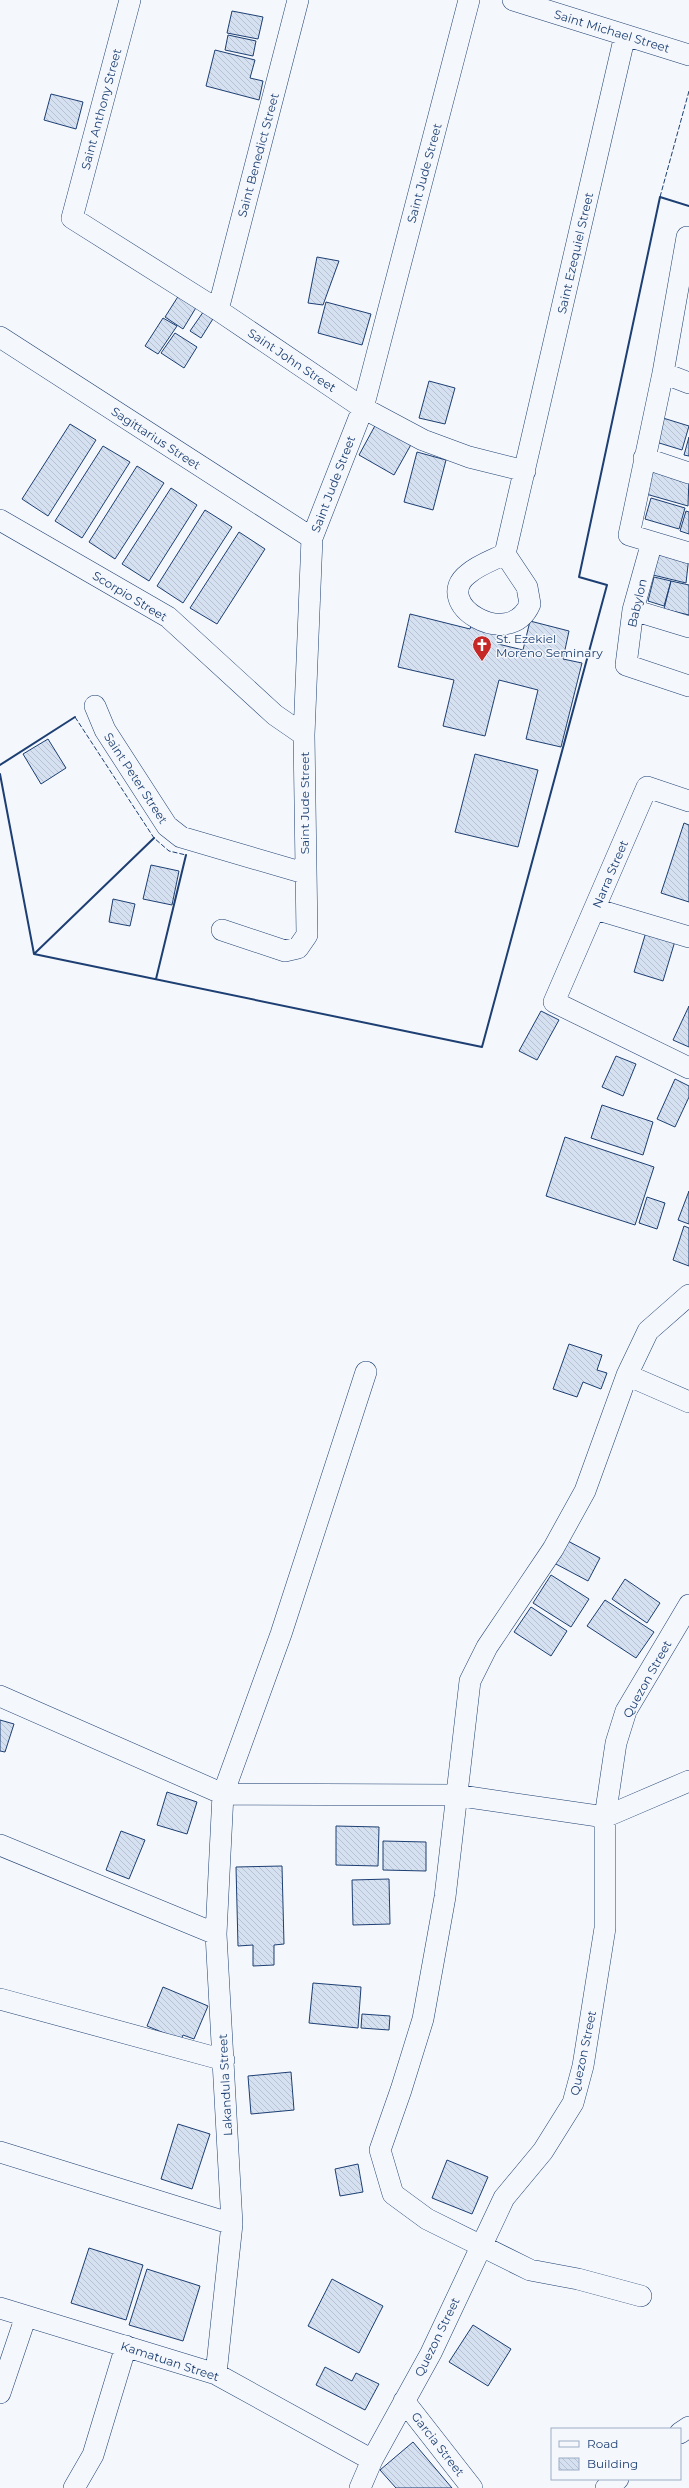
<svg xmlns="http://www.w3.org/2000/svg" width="689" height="2488" viewBox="0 0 689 2488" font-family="Montserrat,sans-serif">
	<defs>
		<pattern id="building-back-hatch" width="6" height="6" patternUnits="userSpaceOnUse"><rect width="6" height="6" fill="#d5e0f0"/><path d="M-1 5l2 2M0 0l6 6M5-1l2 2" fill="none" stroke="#b6c1d1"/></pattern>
	</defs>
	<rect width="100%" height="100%" fill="#f4f7fb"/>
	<path fill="url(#building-back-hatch)" stroke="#1d3f73" d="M232,11L263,17L258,39L227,33Z
		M228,35L256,41L253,56L225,50Z
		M215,50L255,60L250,78L263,81L259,100L206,86Z
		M51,94L83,102L76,129L44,120Z
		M317,257L339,261L323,305L308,303Z
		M179,295L197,306L183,329L165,317Z
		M326,302L371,314L362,345L318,333Z
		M206,308L216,314L201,338L190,331Z
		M163,318L177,326L158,354L145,346Z
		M175,333L197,347L184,368L161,353Z
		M429,381L455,388L445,424L419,418Z
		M663,418L689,426L682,450L656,442Z
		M377,422L413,441L394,475L359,455Z
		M70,424L96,440L48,516L22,499Z
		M689,437V456L684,455Z
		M103,446L130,462L82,538L55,521Z
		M417,452L446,460L433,510L404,502Z
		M137,466L164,483L115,559L89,542Z
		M654,467L689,477L688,506L646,494Z
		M171,488L197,505L149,581L122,564Z
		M651,498L685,508L679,529L645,519Z
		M205,510L232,527L183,603L157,586Z
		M686,511L689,512V534L680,531Z
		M239,532L265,549L217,624L190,608Z
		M660,549L689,556L686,583L653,575Z
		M654,577L671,581L664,606L648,601Z
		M671,581L689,585V615L664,609Z
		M410,614L470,629L472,622L502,629L498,644L523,650L530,621L569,631L563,659L582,663L561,747L526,739L538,690L499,680L485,736L443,726L454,680L398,667Z
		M48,739L66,768L41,784L23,754Z
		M475,754L538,770L518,847L455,832Z
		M684,823L689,825V902L661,893Z
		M151,865L179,871L172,905L143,899Z
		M113,899L135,904L130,926L109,922Z
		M646,932L675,941L663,981L634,972Z
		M689,1006V1047L673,1040Z
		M541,1011L559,1020L537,1060L519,1051Z
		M616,1056L636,1064L623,1096L602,1087Z
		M675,1079L689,1086V1097L675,1127L657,1119Z
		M602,1105L653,1122L643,1155L591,1138Z
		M565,1137L654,1167L635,1225L546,1196Z
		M689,1191V1224L678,1220Z
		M647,1197L665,1203L657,1229L639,1223Z
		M684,1226L689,1228V1266L673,1260Z
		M569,1344L602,1355L597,1370L607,1373L601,1389L583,1382L577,1397L553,1389Z
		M566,1540L600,1558L588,1581L554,1563Z
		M551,1575L589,1599L571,1627L533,1603Z
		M625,1579L660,1603L647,1623L612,1599Z
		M605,1600L654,1632L636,1658L587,1626Z
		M531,1607L567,1631L551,1656L514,1632Z
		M0,1720L14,1724L5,1752L0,1751Z
		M167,1792L197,1802L187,1834L157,1825Z
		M336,1826L379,1827L378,1866L336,1865Z
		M121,1831L145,1840L129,1879L106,1870Z
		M383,1841L426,1842V1871L383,1870Z
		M282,1866L284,1944L274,1945V1965L253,1966V1945L238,1946L236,1867Z
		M389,1879L390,1924L353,1925L352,1880Z
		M313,1983L361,1987L358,2028L309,2023Z
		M163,1987L208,2006L194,2039L183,2035L181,2040L147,2026Z
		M362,2014L390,2016L389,2030L361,2028Z
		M291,2072L294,2110L251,2114L248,2076Z
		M178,2124L210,2134L192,2189L161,2179Z
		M447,2160L488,2177L472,2214L432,2198Z
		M358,2164L363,2192L340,2196L335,2169Z
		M89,2248L143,2265L126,2320L71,2303Z
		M147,2269L200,2286L183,2341L129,2325Z
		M332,2279L383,2306L359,2353L308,2326Z
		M473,2325L511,2349L488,2386L449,2362Z
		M325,2367L352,2381L356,2373L379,2384L365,2410L316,2385Z
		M413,2442L452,2488H396L380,2470Z"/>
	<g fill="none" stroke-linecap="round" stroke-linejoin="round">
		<g stroke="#1d3f73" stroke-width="22">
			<path id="minor" d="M130,0L72,218L218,310L363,408L423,440L469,457L525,471
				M513,0L689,55
				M689,238L687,237L663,373L629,535L689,553
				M218,310L298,0
				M0,337L312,538
				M663,373L689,383
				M644,458L689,473
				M0,520L168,617L275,715L304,735
				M652,542L633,610L626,665L689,686
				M505,554L527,587L530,604C509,652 430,603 468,574C478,565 493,560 505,554L625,35
				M633,610L689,627
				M95,706L105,730L167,826L181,837L304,873
				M689,801L647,787L554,1002L689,1068
				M595,909L689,937
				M222,930L285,951L298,948L307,935L304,735L312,538L363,408L469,0
				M627,1375L689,1402
				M0,1696L223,1794L455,1795L605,1817L689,1781
				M0,1845L216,1934
				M0,1999L224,2060
				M0,2152L232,2224
				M641,2296L578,2279L530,2270L427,2219L393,2194L380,2150L401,2090L423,2019L445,1897L470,1681L487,1647L553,1549L585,1491L627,1375L648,1331L689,1295
				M0,2308L216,2374L372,2460
				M216,2374L232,2224L216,1934L223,1794L281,1634L366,1372
				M0,2393L26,2316
				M404,2401L472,2488
				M680,2433L689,2427
				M74,2488L93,2455L126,2346
				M360,2488L372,2460L431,2353L504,2198L543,2151L573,2103L583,2066L605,1928V1817L616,1743L626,1711L689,1605
				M606,2488L618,2479"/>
		</g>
		<use href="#minor" stroke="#f4f7fb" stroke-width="21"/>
		<path stroke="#1d3f73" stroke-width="1" stroke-dasharray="5 2" stroke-linecap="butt" d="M660,197L689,91
			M75,717L154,838L169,851L186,855"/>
		<path stroke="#1d3f73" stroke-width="2" d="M0,765L75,717
			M0,774L34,954
			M34,954L482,1047L607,585L579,577L660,197L689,206
			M34,954L154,838
			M156,979L186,855"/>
	</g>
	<defs>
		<g id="church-pin" transform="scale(1)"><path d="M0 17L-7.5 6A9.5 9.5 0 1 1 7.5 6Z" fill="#c62828" stroke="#f4f7fb"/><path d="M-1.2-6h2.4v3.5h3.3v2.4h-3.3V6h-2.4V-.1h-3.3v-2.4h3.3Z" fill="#fff"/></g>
	</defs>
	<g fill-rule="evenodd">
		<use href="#church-pin" x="482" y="645"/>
	</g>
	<g text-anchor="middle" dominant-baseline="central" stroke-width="3" stroke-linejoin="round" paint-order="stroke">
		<g font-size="12" fill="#1d3f73" stroke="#f4f7fb">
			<text transform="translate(612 31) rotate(17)">Saint Michael Street</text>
			<text transform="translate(101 109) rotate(-75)">Saint Anthony Street</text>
			<text transform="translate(258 155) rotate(-75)">Saint Benedict Street</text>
			<text transform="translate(424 173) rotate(-75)">Saint Jude Street</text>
			<text transform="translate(575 253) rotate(-77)">Saint Ezequiel Street</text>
			<text transform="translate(292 360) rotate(34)">Saint John Street</text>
			<text transform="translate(156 438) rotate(33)">Sagittarius Street</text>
			<text transform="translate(333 484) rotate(-69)">Saint Jude Street</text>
			<text transform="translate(130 596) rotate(31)">Scorpio Street</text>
			<text transform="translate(637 603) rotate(-77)">Babylon</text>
			<text transform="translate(136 778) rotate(57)">Saint Peter Street</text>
			<text transform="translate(304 803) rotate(-90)">Saint Jude Street</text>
			<text transform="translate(610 874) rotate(-67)">Narra Street</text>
			<text transform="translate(647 1679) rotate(-61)">Quezon Street</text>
			<text transform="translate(583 2053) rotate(-78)">Quezon Street</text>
			<text transform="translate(225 2085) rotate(-93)">Lakandula Street</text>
			<text transform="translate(437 2337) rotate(-64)">Quezon Street</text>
			<text transform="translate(170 2361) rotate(18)">Kamatuan Street</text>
			<text transform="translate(438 2444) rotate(52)">Garcia Street</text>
		</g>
		<g font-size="12" fill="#1d3f73" stroke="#f4f7fb" text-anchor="start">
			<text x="496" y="638">St. Ezekiel<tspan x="496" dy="14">Moreno Seminary</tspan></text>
		</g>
	</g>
	<rect x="551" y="2428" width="130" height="52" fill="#f4f7fb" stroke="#9eadc5"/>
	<rect x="559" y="2441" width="20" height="6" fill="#f4f7fb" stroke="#9eadc5"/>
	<text x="587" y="2448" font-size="12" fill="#1d3f73">Road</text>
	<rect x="559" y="2458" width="20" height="12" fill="url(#building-back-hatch)" stroke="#9eadc5"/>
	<text x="587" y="2468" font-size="12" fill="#1d3f73">Building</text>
</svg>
